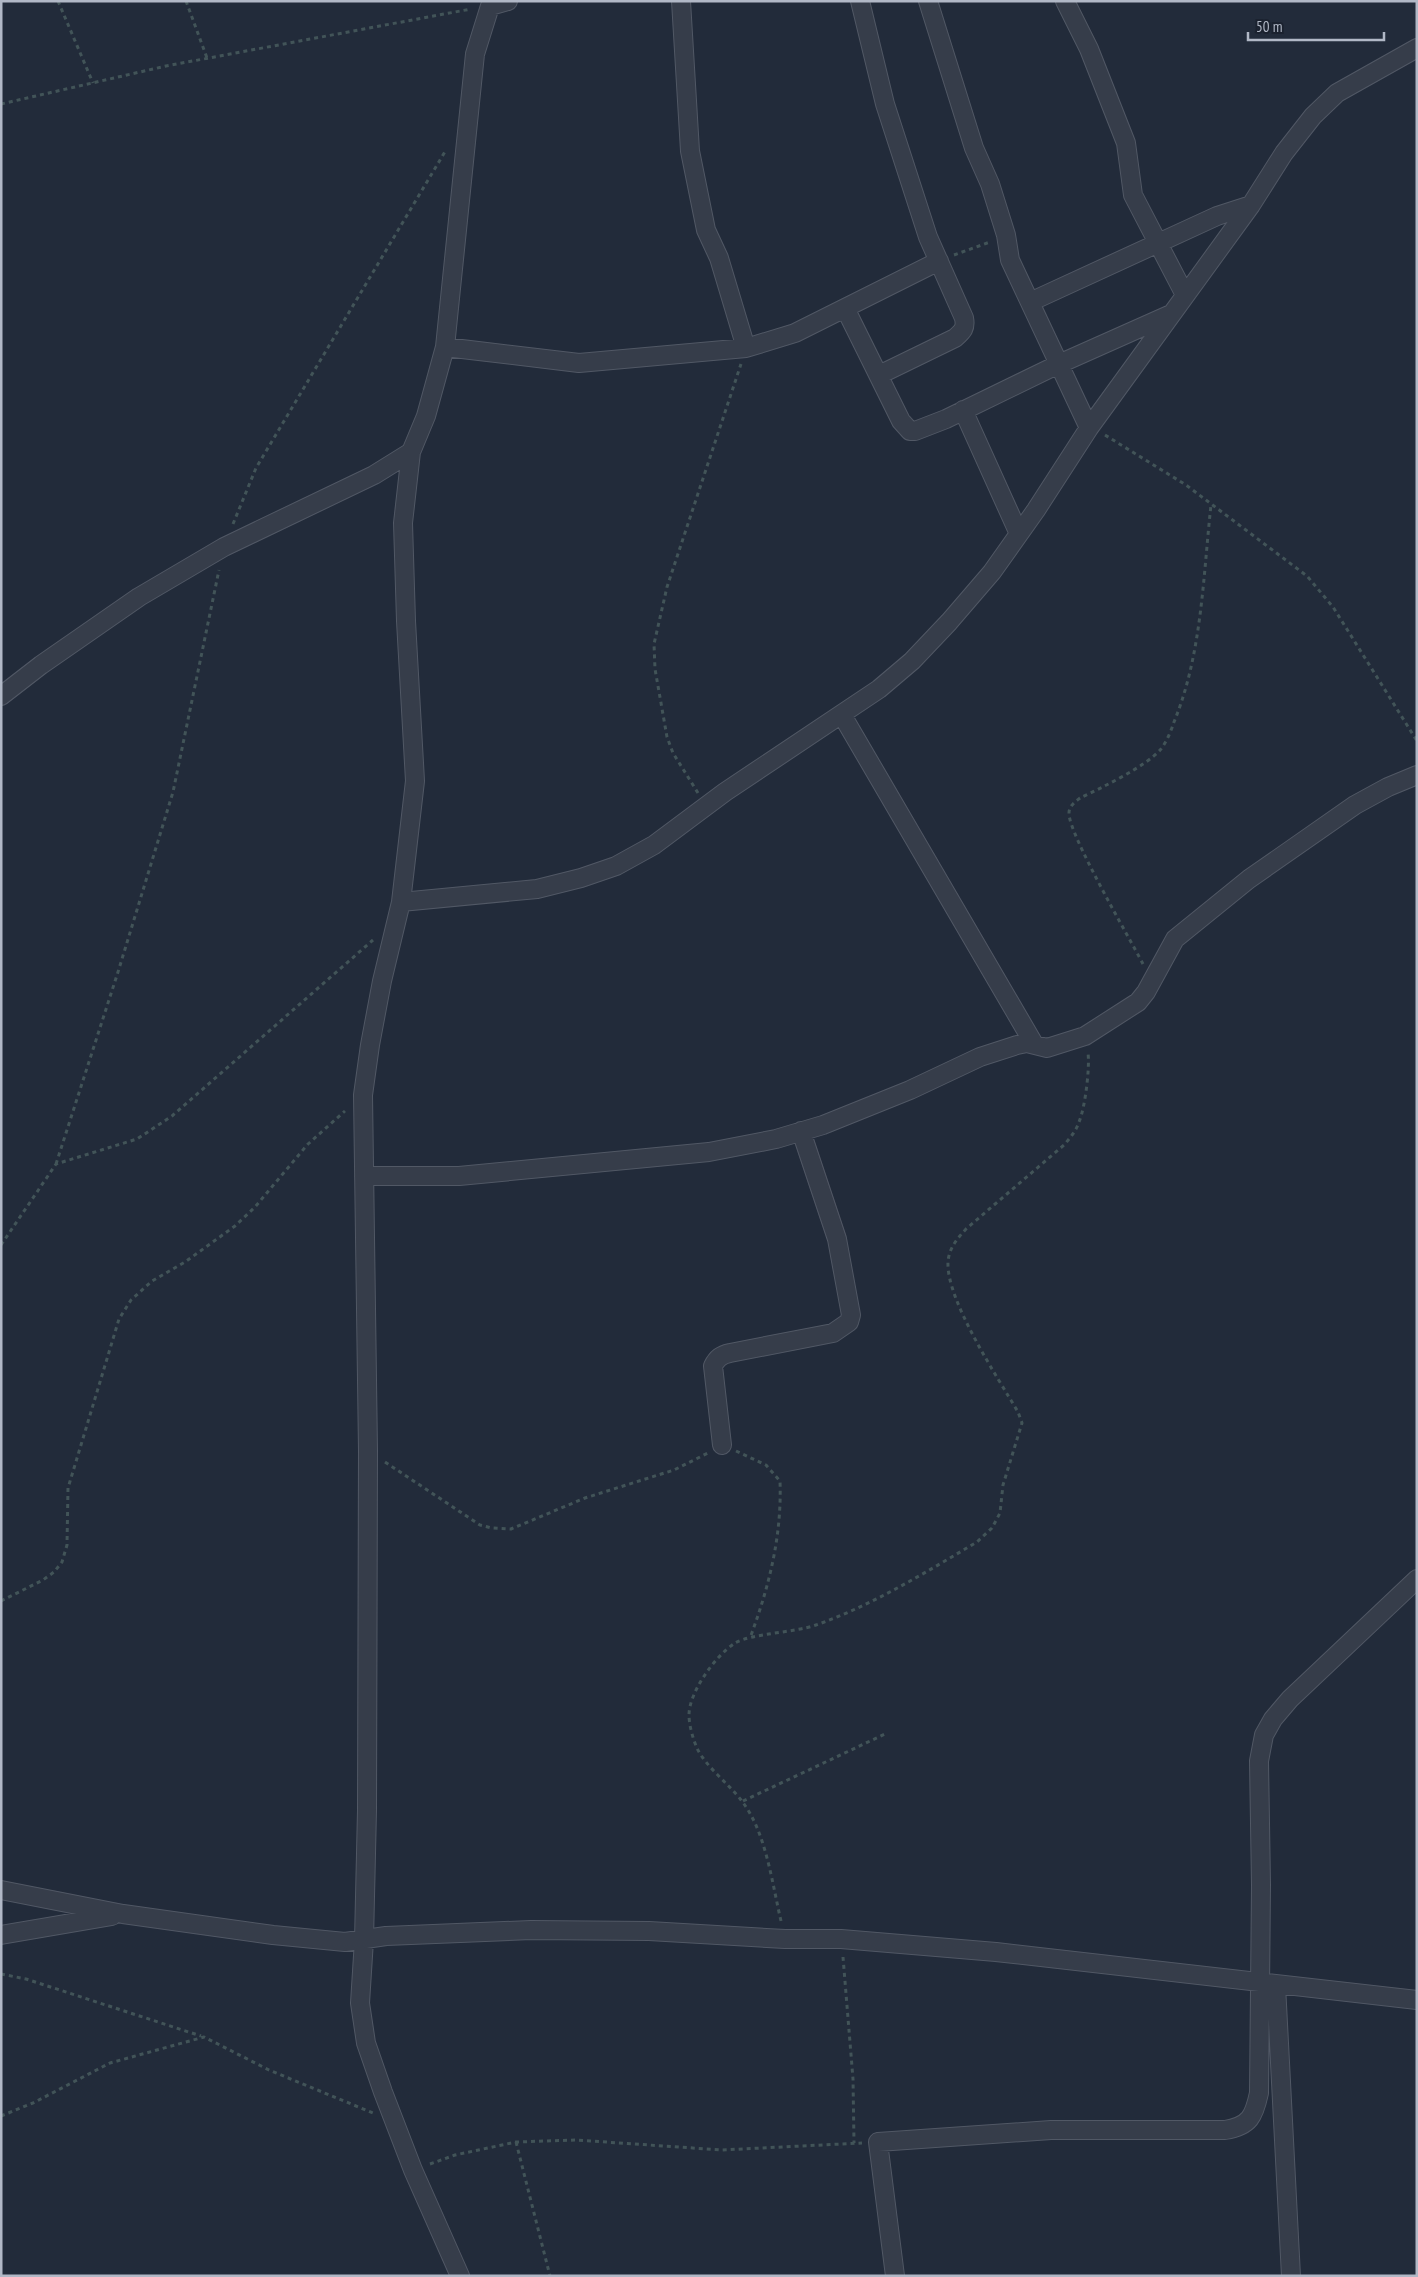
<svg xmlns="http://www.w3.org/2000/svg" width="1418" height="2277" viewBox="0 0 1418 2277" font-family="'PT Sans Narrow',sans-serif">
	<rect width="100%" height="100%" fill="#222b3a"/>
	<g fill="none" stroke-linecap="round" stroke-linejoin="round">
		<g stroke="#515865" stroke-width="20">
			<path id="street" d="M681,1L690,151L706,230L719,258L746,348
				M860,1L885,104L928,237L964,318C966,328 963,331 955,338L879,375
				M928,1L974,148L990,184L1006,235L1010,260L1089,428
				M1065,1L1089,49L1126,143L1133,195L1185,295
				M1030,302L1217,216L1251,205
				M845,308L901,421L910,431H915L946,419L1059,364L1169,315
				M445,347L579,363L746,348L795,333L939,261
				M963,410L1019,534
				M411,452L403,523L406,621L415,781L401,902L382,981L370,1045L363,1095L368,1451L367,1810L364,1940L360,2003L366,2043L383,2092L413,2170L460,2276
				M1,696L41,665L139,597L224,547L374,475L411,452L426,416L445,347L475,54L490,6L508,1
				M842,715L1034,1044
				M401,902L537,889L581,878L616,866L654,845L725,792L879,689L912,661L949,622L992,572L1036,510L1089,428L1251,205L1284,153L1313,116L1337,93L1417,48
				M364,1176H459L709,1152L776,1139L823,1125L910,1090L980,1057L1017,1045L1027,1043L1047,1048L1085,1036L1138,1002L1146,992L1175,939L1249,879L1355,805L1388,787L1417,775
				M722,1445L713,1366C717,1358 721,1355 730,1353L833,1333L849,1322L851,1315L837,1239L801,1131
				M1,1890L123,1914L273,1935L345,1942L386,1936L531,1930L649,1931L785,1939H841L996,1952L1417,2000
				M1,1935L112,1916
				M1276,1985L1291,2276
				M895,2276L878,2142L1051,2130H1225C1250,2126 1254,2116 1259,2093L1261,1885L1259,1761L1264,1735L1273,1719L1290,1699L1417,1579"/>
		</g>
		<path stroke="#425458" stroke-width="3" stroke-dasharray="4 4" stroke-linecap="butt" d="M58,1L93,83
			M186,1L207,58
			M1,104L166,66L471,9
			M954,255L990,242
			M1105,435L1186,485L1307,576L1333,607L1417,741
			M233,524L256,468L446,150
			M698,793L673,753L667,737L655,669L654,644L667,587L741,364
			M1143,964C1130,939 1068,833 1069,813C1069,806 1075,802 1080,798C1101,788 1147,766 1161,749C1167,741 1171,731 1174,722C1202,654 1203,577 1211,505
			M56,1164L118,972L173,792L219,570
			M1,1245L56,1164L137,1139L172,1116L373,940
			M736,1451L766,1465L780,1481C782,1536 769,1587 750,1638
			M385,1462L480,1525L492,1528L511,1529L585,1498L674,1470L708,1453
			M1,1601L43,1580L54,1572L62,1562L67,1545L68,1488L119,1319L131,1300L152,1281L185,1262L235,1226L255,1207L308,1144L345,1111
			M743,1801L885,1734
			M781,1921C772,1883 766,1831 741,1800C729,1784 705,1766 697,1748C693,1739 689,1725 689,1715C689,1692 716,1655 735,1643C753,1633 793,1633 816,1625C873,1605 926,1572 977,1542L992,1528L1000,1513L1003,1485L1022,1423L1018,1412C998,1378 946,1300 948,1262C949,1248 957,1239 966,1229L1064,1145C1070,1138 1076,1131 1079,1122C1085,1108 1090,1068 1088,1053
			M843,1957L853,2079L854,2143
			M1,1974L26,1979L201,2036
			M1,2116L33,2103L110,2063L204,2037L269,2070L373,2113
			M516,2142L550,2276
			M430,2164L455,2155L516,2142L576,2140L722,2150L862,2143"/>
		<use href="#street" stroke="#363d4a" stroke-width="18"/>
	</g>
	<rect width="1418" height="2277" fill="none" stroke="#b1b8c6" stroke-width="5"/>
	<path d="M1248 32v8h136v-8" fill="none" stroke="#b1b8c6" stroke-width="2.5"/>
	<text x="1256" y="32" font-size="15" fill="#b1b8c6" stroke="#1b222f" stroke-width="4" paint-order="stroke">50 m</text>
</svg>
